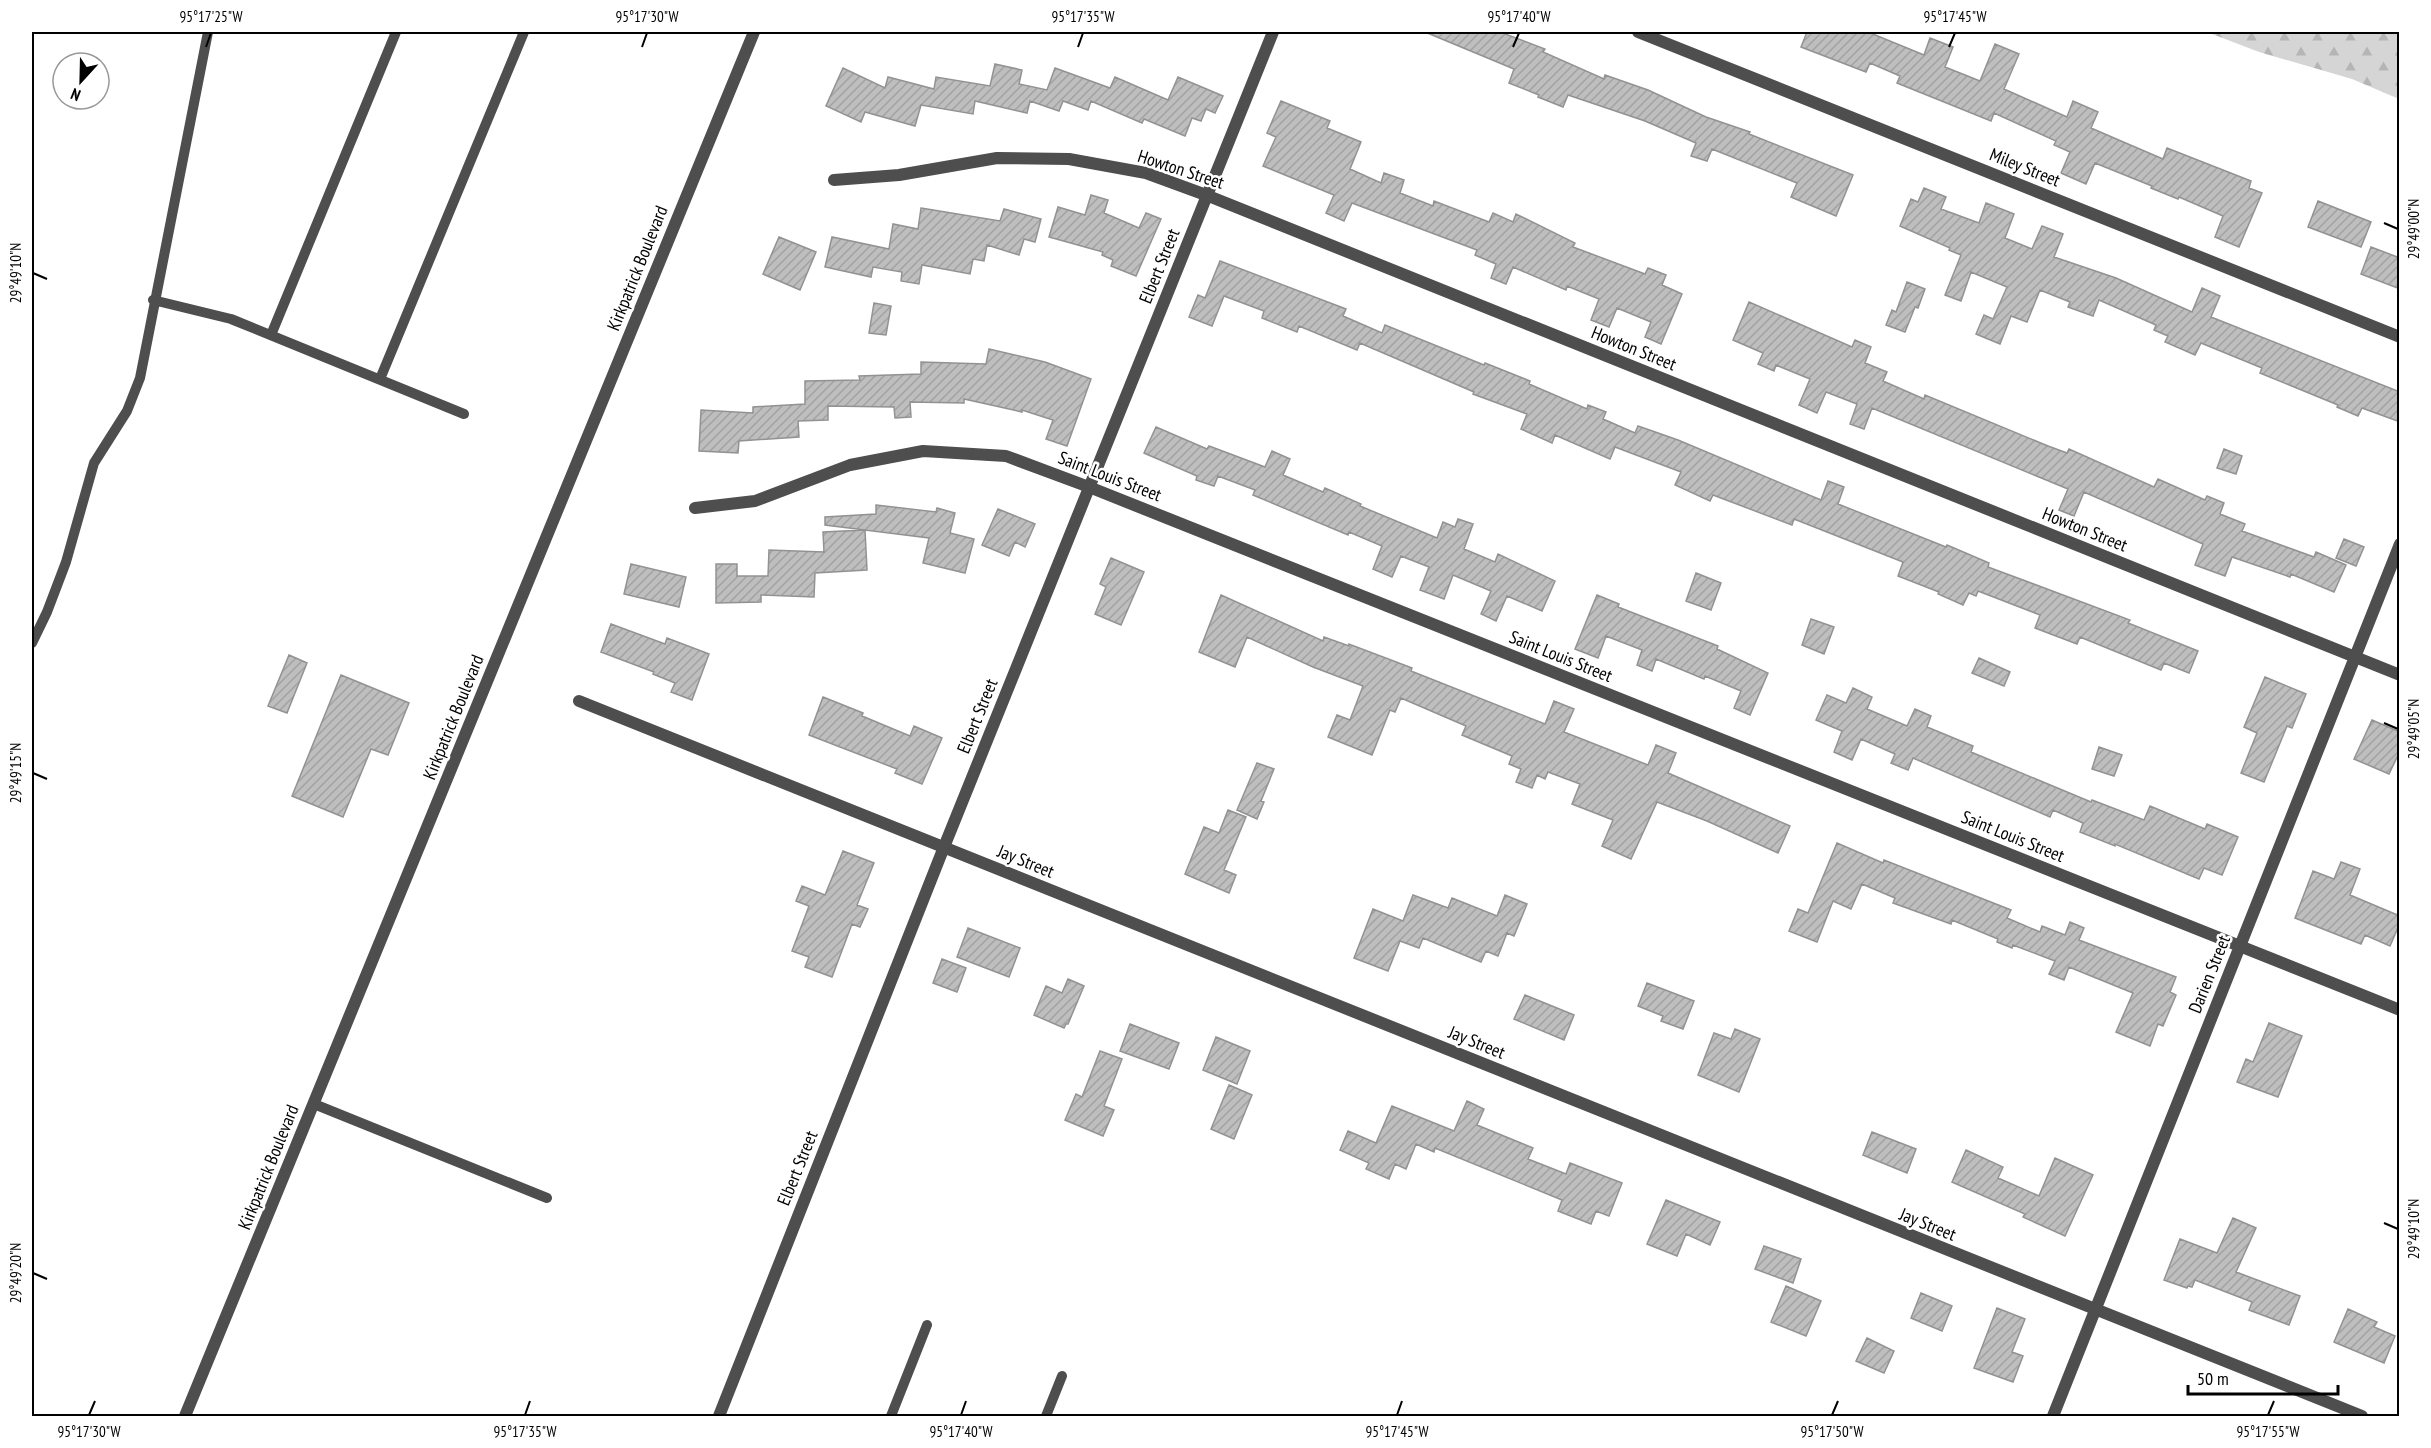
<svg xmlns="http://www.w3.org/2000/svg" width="2431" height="1448" viewBox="0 0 2431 1448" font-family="'PT Sans Narrow',sans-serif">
	<defs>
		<pattern id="forest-firs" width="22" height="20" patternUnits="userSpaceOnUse" patternTransform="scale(1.5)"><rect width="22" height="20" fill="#d5d5d5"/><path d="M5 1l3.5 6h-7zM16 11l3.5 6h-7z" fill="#b5b5b5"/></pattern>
		<pattern id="building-hatch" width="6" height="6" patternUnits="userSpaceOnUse" patternTransform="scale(1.5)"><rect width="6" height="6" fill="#bebebe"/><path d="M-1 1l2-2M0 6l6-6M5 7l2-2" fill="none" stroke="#a2a2a2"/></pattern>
	</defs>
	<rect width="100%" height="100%" fill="#fff"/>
	<path fill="url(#forest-firs)" d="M2207,32H2399V99L2352,79L2259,52Z"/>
	<path fill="url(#building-hatch)" stroke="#929292" stroke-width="1.5" d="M1425,32H1500L1545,49L1543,52L1604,79L1605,75L1648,90L1706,117L1750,132L1749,134L1853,175L1836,216L1791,197L1797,183L1712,149L1707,161L1691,156L1696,143L1645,121L1568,95L1563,107L1538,97L1539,95L1509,83L1514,69Z
		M1807,32H1868L1924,55L1930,38L1953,47L1945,67L1980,81L1995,44L2019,54L2004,89L2067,117L2073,101L2098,112L2091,128L2121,141L2163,159L2167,148L2251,181L2249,188L2262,193L2239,247L2215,237L2223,216L2179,197L2178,199L2151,188L2152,186L2095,163L2086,184L2061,173L2070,152L2054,145L2056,141L1994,113L1991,121L1897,83L1900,76L1870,63L1866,72L1801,47Z
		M995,64L1022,70L1019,84L1047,90L1055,68L1110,88L1115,77L1168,100L1178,77L1223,96L1215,113L1206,109L1201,121L1192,118L1185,136L1144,119L1142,123L1091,101L1088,110L1063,101L1059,111L1030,101L1027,113L975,101L973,114L921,105L915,126L865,112L861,122L826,106L843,68L885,88L888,77L934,89L936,77L990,86Z
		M1281,101L1330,121L1327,128L1361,142L1350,169L1381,183L1384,173L1404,180L1400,193L1433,206L1434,201L1489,222L1493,213L1513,222L1516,214L1575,243L1573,247L1645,274L1648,268L1666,275L1662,285L1682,294L1661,344L1645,337L1651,322L1617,308L1609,327L1591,320L1599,299L1567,286L1566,290L1513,267L1506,284L1491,278L1496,264L1475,255L1477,250L1352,203L1344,221L1326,213L1334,195L1263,166L1276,137L1267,133Z
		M1924,188L1946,197L1941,209L1979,223L1986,203L2014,214L2005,238L2032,249L2042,226L2063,234L2054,257L2116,278L2192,312L2202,288L2220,296L2211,317L2400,392V422L2362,408L2358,416L2337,407L2338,405L2260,373L2262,368L2201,343L2195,355L2165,342L2168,336L2154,330L2156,325L2099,300L2093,316L2068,307L2070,302L2040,290L2027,322L2011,316L2000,344L1976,334L1984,315L1993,319L2007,287L1971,272L1961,301L1945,295L1961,255L1949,250L1950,248L1900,226L1911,199L1918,202Z
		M1091,195L1108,200L1104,213L1139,228L1146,213L1161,219L1136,276L1111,266L1113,260L1102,255L1103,252L1049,237L1058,207L1085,215Z
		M2318,201L2371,222L2361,247L2308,227Z
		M921,208L1000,221L1004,209L1041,219L1035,242L1024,239L1019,255L987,245L984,261L973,259L970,274L922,265L919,284L901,281L902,272L873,267L871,277L825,267L832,237L889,249L893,224L918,229Z
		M779,237L816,252L800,290L763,274Z
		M2371,247L2400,258V289L2361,274Z
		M1220,261L1346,309L1343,316L1382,333L1385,325L1484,365L1485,363L1530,381L1529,384L1587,409L1588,405L1606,412L1603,419L1635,433L1638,426L1678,440L1821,500L1828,481L1844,487L1838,504L1946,547L1947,545L1989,563L1988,567L2130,620L2128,623L2198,651L2189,673L2164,663L2161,670L2080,637L2077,644L2035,628L2040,615L1978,591L1976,596L1969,593L1963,605L1938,594L1939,592L1898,576L1903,562L1794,519L1792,525L1713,495L1710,501L1675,485L1681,472L1615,447L1610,459L1555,435L1552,443L1521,429L1527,414L1473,394L1474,392L1360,343L1357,350L1299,326L1297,332L1262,318L1264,311L1224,296L1212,326L1189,317L1198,295L1205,298Z
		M1907,282L1925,289L1918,308L1915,307L1905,332L1886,325L1892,310L1896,312Z
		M1749,302L1852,347L1855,340L1871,347L1865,363L1887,372L1883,381L1924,399L1925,395L2048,446L2067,453L2069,449L2154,487L2158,479L2205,500L2207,496L2224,503L2220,514L2245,524L2242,531L2314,557L2316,552L2346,565L2334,592L2291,574L2290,577L2232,557L2225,576L2195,565L2203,544L2084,492L2074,516L2059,510L2068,489L1872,408L1864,429L1850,424L1857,404L1826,392L1817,413L1799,405L1810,379L1776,365L1774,371L1758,364L1763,353L1733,340Z
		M874,303L891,306L886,335L869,333Z
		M989,349L1045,362L1091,379L1067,446L1046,439L1053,420L1022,410V412L964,399V403L910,402L911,417L895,418L894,407L828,406V420L798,421L799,437L739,441L738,453L699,451L701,410L753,413V407L805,404V381L860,380L859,376L921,374V362L986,364Z
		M1156,427L1207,449L1209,446L1265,467L1272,451L1290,459L1283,475L1323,492L1325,488L1361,504L1360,506L1437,538L1443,522L1455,527L1458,519L1473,524L1464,549L1495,562L1498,554L1555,581L1542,611L1507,596L1496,621L1481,614L1491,591L1453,575L1444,599L1420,590L1429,567L1401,556L1392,577L1373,569L1382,546L1349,532L1348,535L1253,495L1255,490L1218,476L1214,486L1196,480L1197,476L1144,453Z
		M2224,449L2242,456L2236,474L2217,468Z
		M876,505L936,512L937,508L955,513L950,533L974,539L965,573L923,563L929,538L865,530L867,570L815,573L814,597L761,595V602L716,603V564H737V576H768L769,550L824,552L823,532L865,530L825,525V517L876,514Z
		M998,509L1035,524L1025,547L1015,542L1009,556L982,545Z
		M2344,539L2364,547L2356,566L2336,558Z
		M1111,558L1144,572L1121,625L1095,614L1106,587L1100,584Z
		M631,564L686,577L679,607L624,594Z
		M1696,573L1721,583L1711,610L1686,601Z
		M1221,595L1323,641L1324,637L1349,646V644L1412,668L1411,671L1545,724L1554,701L1574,709L1564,732L1648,765L1656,745L1676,753L1668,773L1790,826L1778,853L1707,821L1657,802L1631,859L1602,846L1613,820L1572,804L1580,784L1548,772L1545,779L1537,775L1532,788L1516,782L1521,769L1509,764L1512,756L1462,735L1466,726L1401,698L1395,712L1390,710L1372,755L1328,737L1337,715L1350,720L1363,686L1313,667L1247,637L1235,667L1199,652Z
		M1597,595L1619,604L1618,607L1718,646L1717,649L1768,673L1750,715L1734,708L1741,691L1705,676L1704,679L1656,659L1652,671L1637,665L1642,650L1606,636L1598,658L1575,649Z
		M1811,619L1834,627L1824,654L1802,645Z
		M611,624L665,644L667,638L709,654L692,700L671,692L675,683L653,674L654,672L601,652Z
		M289,655L307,663L287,713L268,706Z
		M1979,658L2010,672L2004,686L1972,673Z
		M341,675L409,703L388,755L371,749L343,817L292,796Z
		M2265,677L2306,694L2292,728L2287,726L2264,782L2241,773L2257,733L2244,727Z
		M1853,688L1872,697L1867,709L1907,726L1915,709L1931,716L1927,727L1973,746L1971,752L2091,802L2092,800L2144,820L2150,806L2205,829L2207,824L2238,837L2222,875L2204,868L2199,879L2115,844V846L2080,832L2083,823L2053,810L2050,817L1913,758L1908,770L1891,763L1895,754L1861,739L1852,760L1834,752L1842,731L1816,720L1827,695L1846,703Z
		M823,697L863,713L862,716L910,736L914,726L942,738L922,784L895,773L897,769L809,735Z
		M2372,720L2400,732V751L2389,774L2354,759Z
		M2099,747L2122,755L2114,776L2092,769Z
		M1257,763L1274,769L1261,801L1264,802L1257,819L1237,810Z
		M1228,810L1246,817L1224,870L1236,875L1229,893L1185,874L1204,827L1219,833Z
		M1837,843L1883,863L1884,860L2011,910L2007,918L2040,932L2042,926L2065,935L2070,922L2084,928L2079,940L2176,977L2170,992L2176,995L2163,1026L2158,1024L2150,1046L2116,1032L2133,993L2069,967L2064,980L2049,974L2055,961L2013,945L2012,948L1997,942L1998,939L1952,920L1951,924L1893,903L1895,898L1862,884L1851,909L1833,901L1817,942L1789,931L1798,909L1808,913Z
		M843,851L874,863L857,905L868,909L860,927L852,924L832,977L805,967L809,957L792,951L809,906L796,901L802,886L825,895Z
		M2341,862L2360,869L2350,895L2400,916V923L2390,946L2365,935L2361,944L2295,918L2313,871L2334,879Z
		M1413,895L1448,908L1452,898L1497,916L1505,895L1527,904L1514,936L1507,933L1498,956L1486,951L1481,962L1423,938L1419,948L1400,941L1388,971L1354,958L1373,909L1403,921Z
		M968,928L1020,948L1009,977L957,957Z
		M942,959L966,968L957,992L933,983Z
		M1068,979L1084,986L1068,1024H1066L1064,1028L1034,1015L1046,986L1062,993Z
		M1647,983L1694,1001L1683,1029L1661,1021L1663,1016L1638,1006Z
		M1525,995L1574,1015L1564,1040L1514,1019Z
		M2269,1023L2302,1036L2278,1097L2237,1082L2246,1059L2253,1062Z
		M1130,1024L1179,1043L1169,1069L1120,1051Z
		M1735,1029L1760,1039L1739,1092L1698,1075L1714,1033L1731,1039Z
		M1216,1037L1250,1051L1237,1084L1203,1070Z
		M1100,1051L1122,1059L1104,1106L1114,1110L1103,1136L1065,1120L1076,1094L1082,1097Z
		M1229,1085L1252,1095L1234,1139L1211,1129Z
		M1467,1101L1484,1109L1477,1125L1533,1148L1528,1159L1566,1174L1570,1163L1622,1183L1609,1216L1596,1211L1591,1224L1558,1211L1562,1200L1435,1148L1434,1152L1416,1144L1406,1169L1395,1164L1389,1179L1366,1169L1369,1163L1340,1150L1348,1131L1376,1143L1392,1106L1454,1131Z
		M1872,1132L1916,1149L1907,1173L1863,1155Z
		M1966,1150L2003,1167L1998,1178L2039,1196L2055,1158L2093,1175L2065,1236L2023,1217L2025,1214L1952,1182Z
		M1666,1200L1720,1222L1710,1245L1686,1234L1677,1256L1647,1244Z
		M2233,1218L2256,1228L2236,1272L2300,1296L2289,1325L2249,1310L2252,1302L2195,1280L2192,1287L2188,1286L2187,1288L2164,1280L2180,1239L2217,1253Z
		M1764,1246L1801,1259L1793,1283L1755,1269Z
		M1786,1286L1821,1301L1806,1336L1771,1322Z
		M1921,1293L1952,1306L1942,1331L1911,1318Z
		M1997,1308L2025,1319L2012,1352L2023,1356L2013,1382L1974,1368Z
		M2348,1309L2377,1322L2374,1327L2395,1336L2384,1363L2334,1342Z
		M1867,1338L1894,1351L1884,1373L1856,1361Z"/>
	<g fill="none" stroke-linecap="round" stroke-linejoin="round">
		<path stroke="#4e4e4e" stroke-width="10" d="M153,300L231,319L464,414
			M271,335L396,32
			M380,379L524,32
			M32,643L47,612L66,562L94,463L127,411L140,378L208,32
			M314,1104L547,1198
			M891,1416L927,1325
			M1046,1416L1062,1376"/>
		<path stroke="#4e4e4e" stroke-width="12" d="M1638,32L2400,337
			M834,180L899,175L997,158L1069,159L1146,173L1206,195L2400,675
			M695,508L755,501L850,465L923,451L1006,456L1089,487L2400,1010
			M579,701L2362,1416
			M185,1416L754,32
			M719,1416L944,847L1273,32
			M2053,1416L2400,544"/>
	</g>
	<path fill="none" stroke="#000" stroke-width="2" d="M206,47L211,33M642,47L647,33M1078,47L1083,33M1513,47L1519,33M1949,47L1955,33M2384,223L2398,229M33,273L47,279M2384,723L2398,729M33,773L47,779M2384,1223L2398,1229M33,1273L47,1279M89,1415L95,1401M525,1415L530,1401M961,1415L966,1401M1397,1415L1402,1401M1832,1415L1838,1401M2268,1415L2274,1401"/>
	<g text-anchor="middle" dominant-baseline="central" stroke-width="5" stroke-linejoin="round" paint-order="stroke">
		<g font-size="18" fill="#000" stroke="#fff">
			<text transform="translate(2025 167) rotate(22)">Miley Street</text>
			<text transform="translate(1181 169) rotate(18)">Howton Street</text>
			<text transform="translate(1159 266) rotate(-68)">Elbert Street</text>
			<text transform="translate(637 268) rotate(-68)">Kirkpatrick Boulevard</text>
			<text transform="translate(1634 348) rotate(22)">Howton Street</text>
			<text transform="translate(1110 476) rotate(21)">Saint Louis Street</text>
			<text transform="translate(2085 529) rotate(22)">Howton Street</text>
			<text transform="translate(1561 656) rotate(22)">Saint Louis Street</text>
			<text transform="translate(977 716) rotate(-68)">Elbert Street</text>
			<text transform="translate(453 717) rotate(-68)">Kirkpatrick Boulevard</text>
			<text transform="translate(2013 836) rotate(22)">Saint Louis Street</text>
			<text transform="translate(1026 861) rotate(22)">Jay Street</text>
			<text transform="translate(2209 974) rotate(-68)">Darien Street</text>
			<text transform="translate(1477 1042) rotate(22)">Jay Street</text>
			<text transform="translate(268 1167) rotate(-68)">Kirkpatrick Boulevard</text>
			<text transform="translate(797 1168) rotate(-68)">Elbert Street</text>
			<text transform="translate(1928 1224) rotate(22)">Jay Street</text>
		</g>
	</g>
	<rect width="2431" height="1448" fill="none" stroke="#ffffff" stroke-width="66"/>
	<g transform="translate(81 81) rotate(202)"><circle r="28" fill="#ffffff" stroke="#999999" stroke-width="1.5"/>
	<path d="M0-4.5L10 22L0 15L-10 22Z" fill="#000000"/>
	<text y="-9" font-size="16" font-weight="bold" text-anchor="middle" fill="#000000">N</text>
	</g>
	<path d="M2188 1385v9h150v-9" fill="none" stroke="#000000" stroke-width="3"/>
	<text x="2197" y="1385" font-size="18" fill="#000000" stroke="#ffffff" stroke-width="4.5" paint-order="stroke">50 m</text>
	<rect x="33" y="33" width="2365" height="1382" fill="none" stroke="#000" stroke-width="2"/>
	<g font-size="15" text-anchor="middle" fill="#000">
		<text x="211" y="22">95°17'25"W</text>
		<text x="647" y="22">95°17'30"W</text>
		<text x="1083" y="22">95°17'35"W</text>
		<text x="1519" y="22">95°17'40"W</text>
		<text x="1955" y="22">95°17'45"W</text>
		<text transform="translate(2414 229) rotate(-90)" y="5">29°49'00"N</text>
		<text transform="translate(16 273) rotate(-90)" y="5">29°49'10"N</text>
		<text transform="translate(2414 729) rotate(-90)" y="5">29°49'05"N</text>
		<text transform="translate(16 773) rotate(-90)" y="5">29°49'15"N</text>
		<text transform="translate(2414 1229) rotate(-90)" y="5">29°49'10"N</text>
		<text transform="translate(16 1273) rotate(-90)" y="5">29°49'20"N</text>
		<text x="89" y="1437">95°17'30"W</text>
		<text x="525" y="1437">95°17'35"W</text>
		<text x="961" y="1437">95°17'40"W</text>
		<text x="1397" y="1437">95°17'45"W</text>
		<text x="1832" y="1437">95°17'50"W</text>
		<text x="2268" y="1437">95°17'55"W</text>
	</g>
</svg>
